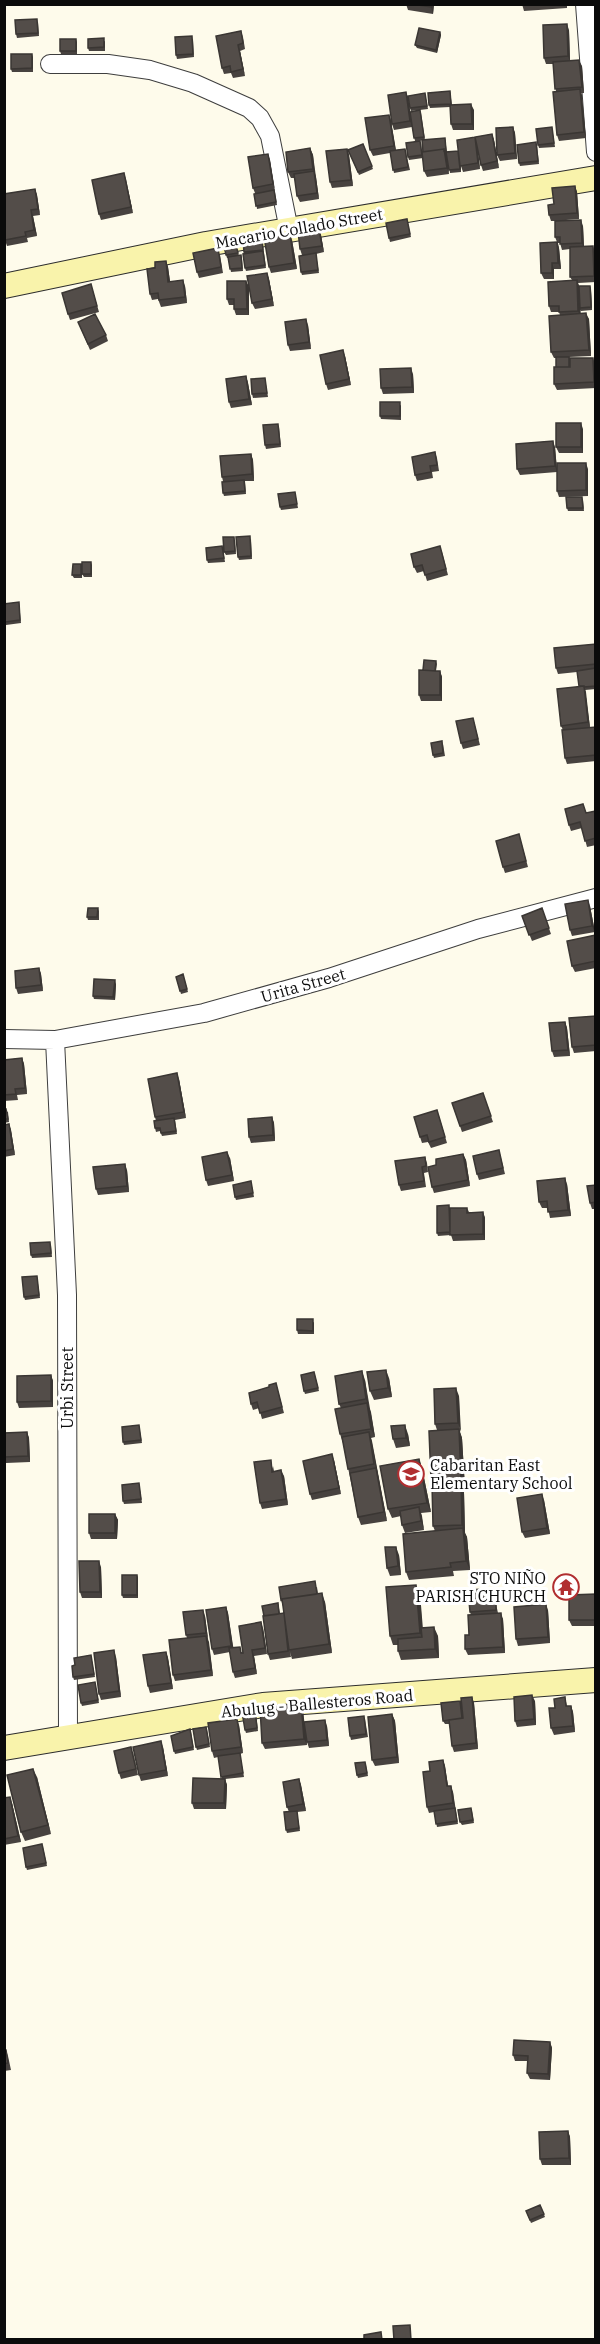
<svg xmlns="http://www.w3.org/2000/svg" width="600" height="2344" viewBox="0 0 600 2344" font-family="'IBM Plex Serif',serif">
	<rect width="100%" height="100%" fill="#fefbeb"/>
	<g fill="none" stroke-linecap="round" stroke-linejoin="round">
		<g stroke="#3e3e3e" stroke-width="20">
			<path id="street" d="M585,4L596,152
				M50,64H108L150,70L193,83L249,108L260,118L270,136L289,230
				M4,1039L55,1040L204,1013L329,978L478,929L596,898
				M55,1040L67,1295L68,1736"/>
		</g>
		<g stroke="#2d2d2d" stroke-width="26">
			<path id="secondary" d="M4,286L206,244L596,178
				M4,1748L263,1705L596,1680"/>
		</g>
		<use href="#street" stroke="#fff" stroke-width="18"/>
		<use href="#secondary" stroke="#f9f3ab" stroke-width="24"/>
	</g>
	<path fill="#47423f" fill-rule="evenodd" d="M406,4H434L433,14L408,10Z
		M522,4H567V8L524,11Z
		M38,22L39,36L17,38L16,34Z
		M569,30L570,61L582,66L584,93H581L586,138L559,141L557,135L556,91L553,64H546L544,58Z
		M241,31L243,37L245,49L240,51L245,76L233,78L231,73L224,74L222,68Z
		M440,32L441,35L437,53L417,48L415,45Z
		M76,39L77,42V54H61L60,51Z
		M193,39L194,57L177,59L176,55Z
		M105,41V51H89L88,48Z
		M32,54L33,57V72H12L11,69Z
		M450,91L452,105L474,110V130H453L451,124L450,107L430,108L429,105Z
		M425,93L428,109L411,111L410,108Z
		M408,98L410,112L421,113L425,140L445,138L447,152L458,151L475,137L477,143L492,134L494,140L499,168L483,171L481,165L477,144L480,169L463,172L461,166V172L450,173L447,154H446L449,174L427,177L424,171L423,158L409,160L408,157L415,141L412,127L394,130L392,124ZM422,140L423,152H422L420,141Z
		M389,115L391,121L396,150L405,149L410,170L394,173L390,153L373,156L370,150Z
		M513,127L515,133L517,159L500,161L497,155Z
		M552,127L555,147L539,148L538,145Z
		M363,144L373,169L359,175L348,150Z
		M537,145L539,164L520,166L519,163Z
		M310,148L313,155L319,199L300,202L297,196L295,178H291L288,172Z
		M347,149L349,155L353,186L332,188L330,182Z
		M268,154L270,160L277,205L257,209L255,193L253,188Z
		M124,173L133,213L101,220L99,214Z
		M575,186L577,192L579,219L566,220L583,226L584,246L595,252L596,282L578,283L579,286H590L591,289L592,310L581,311L580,310V313L589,319L591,356L569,357L570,359L595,364L596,388L557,390L554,384L556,367V358H554L551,352L560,315L559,312H551L549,306L572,280L570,277V249L562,250L560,243H558L559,248L561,269H554V279H544L541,273L557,242L555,237V221H551L549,215L554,204Z
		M35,189L37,195L40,215L33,216L37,236L27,238L28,242L7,246L5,240Z
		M407,219L411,237L390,242L389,238Z
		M319,229L321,235L324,252L316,254L319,273L302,275L301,272L302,255L300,249Z
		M262,238L266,268L246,271L245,268L244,252Z
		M292,240L297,269L271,273L269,267Z
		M236,245L239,256L241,255L242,258L243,271L231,272L228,258H227L226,255Z
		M220,255L223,273L199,278L197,272Z
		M166,261L168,267L170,282L185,286L187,303L161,307L158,299L152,300L150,294L155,268Z
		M267,273L269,279L274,306L255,309L252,303Z
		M246,281L249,287V315H236L234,309V305H229L227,299Z
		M91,284L99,312L70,320L68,314Z
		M78,322L106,335L108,341L90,350Z
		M308,325L311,349L290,351L288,345Z
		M345,356L351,385L328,390L326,384Z
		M413,374L414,393L383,394L381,388Z
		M246,376L248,383L252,405L231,408L229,402Z
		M265,378L268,397L253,398L252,394Z
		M401,405V420L381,419L380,416Z
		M279,427L281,447L266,449L265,445Z
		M583,429V453H559L556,447Z
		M555,447L557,469H588V496L559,497L557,491V472L520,475L517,469Z
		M435,452L437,458L439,471L432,472L433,478L417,481L415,475Z
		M251,454L253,460L254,481H245L246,494L224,496L223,493V481L222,477Z
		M295,492L298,508L281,510L280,507Z
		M583,500L584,511H568L567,508Z
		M251,539L252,559L239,560L238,557Z
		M235,540L236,554L226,555L224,552Z
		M223,549L225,562L208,563L207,560Z
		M442,552L448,575L427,581L424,571L417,573L414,567Z
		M91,562L92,565V577H84L82,574Z
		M81,564L82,567V578H74L72,575Z
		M19,602L21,623L6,625L5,622Z
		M596,644V689L585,690L590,727H596V761L567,764L565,758L563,730L561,726L579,686L577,672L558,674L556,668Z
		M436,661L437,664L436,671H440L442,677V701H421L419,695L423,670Z
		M473,718L480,745L463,749L461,743Z
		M443,744L445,756L434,758L433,755Z
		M596,811V845L587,847L582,828L571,831L569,825L586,813Z
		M519,834L528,867L505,873L503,867Z
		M590,906L595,932L572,936L570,930Z
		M98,908L99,911V920H88L87,917Z
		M542,908L551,934L532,941L522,916Z
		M596,935V968L575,972L572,966Z
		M39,968L41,974L43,991L18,994L16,988Z
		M183,974L188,992L181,994L176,977Z
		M116,984L115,1000L94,999L93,996Z
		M596,1016V1051L574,1053L572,1047Z
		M565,1022L567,1028L570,1056L554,1057L552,1051Z
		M22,1058L24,1064L27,1094L17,1095L18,1100L4,1101V1060Z
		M179,1079L186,1118L175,1120L177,1134L162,1136L160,1131L156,1132L155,1128L156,1121L155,1117Z
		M483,1093L493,1122L462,1132L452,1103Z
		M4,1110L8,1112L9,1122L4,1123Z
		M439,1116L447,1143L431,1148L428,1142L422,1143L420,1137Z
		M272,1117L274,1123L275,1141L251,1143L249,1137Z
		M9,1124L11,1130L15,1155L4,1157V1125Z
		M499,1150L505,1174L479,1180L477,1174Z
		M463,1154L466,1160L470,1186L434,1193L432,1187L436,1165Z
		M425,1157L427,1163L428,1172L424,1173L426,1187L401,1191L399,1185Z
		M230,1158L234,1181L208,1186L206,1180Z
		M127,1170L129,1192L98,1195L96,1189Z
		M251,1181L254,1197L236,1200L235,1197Z
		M567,1184L571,1216L550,1218L548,1208H542L539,1202Z
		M596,1185V1209H592L590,1203Z
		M450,1208H467L469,1212H483L485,1218V1240L453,1241L451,1235L438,1236L437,1233Z
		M51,1245L52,1257L32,1258L31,1255Z
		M37,1276L40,1298L25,1300L24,1297Z
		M314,1322V1334H298L297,1330Z
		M51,1375L53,1381V1407L19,1408L17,1402Z
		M315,1375L319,1391L305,1394L304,1391Z
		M389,1378L392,1397L374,1400L370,1391Z
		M365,1380L375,1437L371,1438L387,1521L361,1525L358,1517L343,1443L340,1434L341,1408L339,1404Z
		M276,1383L284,1413L262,1419L259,1408L253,1410L251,1404L269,1387Z
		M459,1396L460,1432L462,1438L465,1488H463L464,1492L465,1534L467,1537L470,1570L453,1571L454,1576L409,1580L406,1572L435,1531L433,1526L432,1484L431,1480L437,1430L435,1424Z
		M139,1425L142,1443L124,1445L123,1442Z
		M27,1432L29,1438L30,1462L6,1463L4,1459V1433Z
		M408,1434L410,1446L396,1448L393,1439Z
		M419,1459L422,1468L431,1512L421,1513L424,1530L405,1533L402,1525L401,1516L392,1518L388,1509Z
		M334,1460L341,1494L312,1500L310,1494Z
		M273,1466L274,1471L284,1476L288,1505L262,1509L260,1503Z
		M139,1483L142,1503L124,1504L123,1501Z
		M544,1500L550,1534L525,1538L522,1532Z
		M115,1514L118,1520L117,1539H91L89,1533Z
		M399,1555L401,1575L390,1576L387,1568Z
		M101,1567L102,1598H82L80,1592Z
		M137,1575L138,1578V1598H123L122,1595Z
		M317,1587L318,1594L325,1602L332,1653L292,1659L290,1652L291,1657L270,1660L268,1654L278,1603L280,1613L284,1616L283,1606L281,1600Z
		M420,1593L422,1628L438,1636L439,1658L401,1660L398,1651V1645H393L390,1636Z
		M596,1594V1626H572L569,1620Z
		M487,1595V1604H496L498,1613L503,1619L505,1653L468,1655L465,1649L469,1635L471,1615L470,1612Z
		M226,1607L228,1613L233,1648L243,1653L263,1628L267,1654L254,1656L257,1674L235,1678L233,1672L230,1652L214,1655L212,1649Z
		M548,1610L550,1643L518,1646L516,1639Z
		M205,1616L213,1676L175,1681L173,1675L187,1638L186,1635Z
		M166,1652L168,1658L173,1689L150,1693L148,1686Z
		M91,1655L95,1677L74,1680L73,1677L75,1665Z
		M116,1657L121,1697L101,1700L99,1694Z
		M95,1682L99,1703L82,1706L81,1703Z
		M472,1697L474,1703L478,1749L454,1752L452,1746L450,1724H445L443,1721L461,1704L463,1718Z
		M565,1697L567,1706H571L573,1712L575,1732L554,1735L551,1728L555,1708Z
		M535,1701L536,1725L517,1727L515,1721Z
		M301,1703L303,1710L304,1722L327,1726L329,1746L309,1748L307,1742L305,1728L307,1745L265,1749L262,1743Z
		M256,1713L258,1731L246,1733L245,1730Z
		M392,1714L395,1721L399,1763L375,1766L372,1760Z
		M365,1719L368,1737L351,1740L350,1736Z
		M239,1725L243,1753L240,1754L244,1777L225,1779L227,1785L226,1809H194L192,1803L222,1778L218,1757L214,1758L212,1751Z
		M207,1730L210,1747L197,1750L196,1747Z
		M191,1732L194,1750L175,1754L174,1751Z
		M163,1747L168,1776L141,1781L139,1775Z
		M133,1753L138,1775L121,1779L119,1773Z
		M443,1760L445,1766L448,1786L453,1792L458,1824L437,1827L434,1812L429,1813L427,1807L430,1771Z
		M366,1765L368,1776L358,1778L357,1775Z
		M37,1777L51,1834L25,1841L21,1832Z
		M299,1779L301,1785L306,1811L297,1812L300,1831L287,1833L286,1830L289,1812L287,1807Z
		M4,1798L12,1803L21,1842L4,1845Z
		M472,1811L474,1823L462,1825L460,1822Z
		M43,1847L47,1866L27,1870L26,1867Z
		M550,2042L552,2048L550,2080L530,2079L527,2073L528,2061H515L513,2055Z
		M4,2050H6L8,2056L11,2070L4,2071Z
		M568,2131L570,2137L571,2165H542L540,2159Z
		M540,2205L545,2217L531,2223L526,2211Z"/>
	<path fill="#3a3633" d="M431,4H434L433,14L431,7Z
		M567,24L569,30L570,62L568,56Z
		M440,32L441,35L437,53L436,50Z
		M238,45L240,51L245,76L243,69Z
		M579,60L582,66L584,93L582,87Z
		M580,89L582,95L586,138L584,132Z
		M406,92L408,98L413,127L410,121Z
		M471,104L474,110V130L472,124Z
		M389,115L391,121L396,152L394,146Z
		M513,127L515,133L517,159L515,153Z
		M492,134L494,140L499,168L497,161Z
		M475,137L477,143L480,169L478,163Z
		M310,148L313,155L315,175L313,169Z
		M347,149L349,155L353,186L351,180Z
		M444,149L447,155L449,174L447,168Z
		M268,154L270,160L275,190L273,184Z
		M314,171L316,177L319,199L317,193Z
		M124,173L126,179L133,213L131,207Z
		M575,186L577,192L579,219L577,213Z
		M35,189L37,195L40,215L38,209Z
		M31,210L33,216L37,236L34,230Z
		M581,220L583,226L584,249L582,243Z
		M319,229L321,235L324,252L322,246Z
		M290,234L292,240L297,269L294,263Z
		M557,242L559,248L561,269L558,263Z
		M593,246L595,252L596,281L594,276Z
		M166,261L168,267L171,288L168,282Z
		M552,263L554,269V279L552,273Z
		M267,273L269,279L274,306L272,299Z
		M183,280L185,286L187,303L185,297Z
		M577,280L579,286L581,317L578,311Z
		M246,281L249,287V315L247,309Z
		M590,286L591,289L592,310L591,307Z
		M586,313L589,319L591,356L589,350Z
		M306,319L308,325L311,349L309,342Z
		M343,350L345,356L351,385L349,379Z
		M593,358L595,364L596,387L594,382Z
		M411,368L413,374L414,393L412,387Z
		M246,376L248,383L252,405L249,399Z
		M581,423L583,429V453L581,447Z
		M553,441L555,447L557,472L555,466Z
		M251,454L253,460L254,481L252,474Z
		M586,463L588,469V496L586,490Z
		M440,671L442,677V701L440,695Z
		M584,686L586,692L590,728L588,722Z
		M588,900L590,906L595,932L592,926Z
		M39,968L41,974L43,991L41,985Z
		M115,980L116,984L115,1000L113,997Z
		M565,1022L567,1028L570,1056L568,1050Z
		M22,1058L24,1064L27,1094L25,1088Z
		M177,1073L179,1079L186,1118L184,1112Z
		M272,1117L274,1123L275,1141L273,1135Z
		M9,1124L11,1130L15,1155L13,1149Z
		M227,1152L230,1158L234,1181L232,1175Z
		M463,1154L466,1160L470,1186L468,1180Z
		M125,1164L127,1170L129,1192L127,1186Z
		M565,1178L567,1184L571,1216L568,1210Z
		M483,1212L485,1218V1240L483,1234Z
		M386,1370L389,1378L392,1397L388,1388Z
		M362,1371L365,1380L369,1408L366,1399Z
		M51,1375L53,1381V1407L51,1401Z
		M456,1388L459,1396L461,1432L458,1423Z
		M367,1403L371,1412L375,1437L371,1429Z
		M405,1425L408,1434L410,1446L406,1438Z
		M459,1429L462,1438L465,1488L461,1479Z
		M27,1432L29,1438L30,1462L28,1456Z
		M369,1432L372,1441L387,1521L384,1512Z
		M332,1454L334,1460L341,1494L339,1488Z
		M419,1459L422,1468L431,1512L427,1503Z
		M281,1470L284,1476L288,1505L286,1499Z
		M461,1483L464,1492L465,1534L462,1525Z
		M542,1494L544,1500L550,1534L547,1528Z
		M419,1507L422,1516L424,1530L421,1521Z
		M115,1514L118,1520L117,1539L115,1533Z
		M463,1528L467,1537L470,1570L466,1561Z
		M396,1547L399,1555L401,1575L398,1566Z
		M99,1561L101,1567L102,1598L100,1592Z
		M137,1575L138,1578V1598L137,1595Z
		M416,1585L420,1593L424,1642L420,1633Z
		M484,1589L487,1595V1610L485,1604Z
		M322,1593L325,1602L332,1653L329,1644Z
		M546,1604L548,1610L550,1643L548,1637Z
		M226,1607L228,1613L234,1652L231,1646Z
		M203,1610L205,1616L208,1639L206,1633Z
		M501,1613L503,1619L505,1653L503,1647Z
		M261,1622L263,1628L267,1654L265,1648Z
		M434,1627L438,1636L439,1658L435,1649Z
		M206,1636L209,1642L213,1676L211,1670Z
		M114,1650L116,1657L121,1697L119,1691Z
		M252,1650L254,1656L257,1674L255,1668Z
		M166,1652L168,1658L173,1689L171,1683Z
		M532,1695L535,1701L536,1725L534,1719Z
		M472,1697L474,1703L478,1749L476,1743Z
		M301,1703L303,1710L307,1745L304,1739Z
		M571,1706L573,1712L575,1732L573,1726Z
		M392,1714L395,1721L399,1763L397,1757Z
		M237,1719L239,1725L243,1753L241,1747Z
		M325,1720L327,1726L329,1746L327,1740Z
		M161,1741L163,1747L168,1776L166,1770Z
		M443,1760L445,1766L449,1792L447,1786Z
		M33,1769L37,1777L51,1834L48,1825Z
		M225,1779L227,1785L226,1809L224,1803Z
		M299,1779L301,1785L306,1811L303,1804Z
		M451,1786L453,1792L455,1809L453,1803Z
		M10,1797L12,1803L21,1842L18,1836Z
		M550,2042L552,2048L550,2080L548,2074Z
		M568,2131L570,2137L571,2165L569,2158Z"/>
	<path fill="#534d49" stroke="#3a3633" stroke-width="1.5" d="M411,4H431V7Z
		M37,19L38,33L16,34L15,20Z
		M567,24L568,56L544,58L543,25Z
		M419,28L440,32L436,50L415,45Z
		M241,31L243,43L238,45L243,69L231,72L230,66L222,68L216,36Z
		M192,36L193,54L176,55L175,37Z
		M104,38V47L88,48V39Z
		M60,39H76V51H60Z
		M11,54H32V68L11,69Z
		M579,60L582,87L555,89L553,62Z
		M580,89L584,132L557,135L553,92Z
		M450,91L451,104L429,105L428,93Z
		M406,92L410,121L392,124L388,95Z
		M425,93L427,106L410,108L408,96Z
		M471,104L472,124H451L450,105Z
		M420,110L424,137L414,138L410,112Z
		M389,115L394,146L370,150L365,118Z
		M513,127L515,153L497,155L496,128Z
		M552,127L554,143L538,145L536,129Z
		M492,134L497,161L481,165L475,137Z
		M475,137L478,163L460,166L457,140Z
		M445,138L446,151H444V149L423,152L422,140Z
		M420,141L422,155L408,157L406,143Z
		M536,142L538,161L519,163L517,145Z
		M363,144L372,166L358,172L348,150Z
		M310,148L313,169L288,172L286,152Z
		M347,149L351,180L330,182L326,151Z
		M405,149L408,167L393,170L390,151Z
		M444,149L447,168L424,171L422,152Z
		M458,151L460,169L449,170L446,152Z
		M268,154L273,184L253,188L248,157Z
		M314,171L317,193L297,196L294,174Z
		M124,173L131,207L99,214L92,180Z
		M575,186L577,213L549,215L548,205L554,204L552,188Z
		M35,189L38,209L31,210L34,230L25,232L26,236L5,240L4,194Z
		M274,190L276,202L256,206L254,194Z
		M407,219L410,234L389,238L386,223Z
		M581,220L582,243L560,244V237H555V221Z
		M319,229L322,246L300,249L298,231Z
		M290,234L294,263L269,267L264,237Z
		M262,238L263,250L244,252L243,240Z
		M557,242L558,263H552V273H541L540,243Z
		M236,245L238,253L226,255L224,246Z
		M593,246L594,276L570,277V247Z
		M218,248L221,267L197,272L193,253Z
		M263,251L265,265L245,268L243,254Z
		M316,253L318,270L301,272L299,256Z
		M241,255L242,268L230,269L228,257Z
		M166,261L168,282L183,280L185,297L159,300L158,293L150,294L147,269L155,268V262Z
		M267,273L272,299L252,303L247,276Z
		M577,280L578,311L559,312V306H549L548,282Z
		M227,281H246L247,309H234V299H227Z
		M91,284L97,306L68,314L62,293Z
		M579,286H590L591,307L580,308Z
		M586,313L589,350L551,352L549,316Z
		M95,314L106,335L88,344L78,322Z
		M306,319L309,342L288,345L285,322Z
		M343,350L349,379L326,384L320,355Z
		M556,357H569V367H556Z
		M570,358H593L594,382L554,384V367H570Z
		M411,368L412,387L381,388L380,369Z
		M246,376L249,399L229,402L226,379Z
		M265,378L267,393L252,394L251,379Z
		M380,402H400V416H380Z
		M556,423H581V447H556Z
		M278,424L280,444L265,445L263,425Z
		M553,441L555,466L517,469L516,444Z
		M435,452L437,465L430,466L431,472L415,475L412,457Z
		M251,454L252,474L222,477L220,456Z
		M557,463H586V490L557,491Z
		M244,480L245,491L223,493L222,482Z
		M295,492L297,504L280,507L278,494Z
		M566,497H582L583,508H567Z
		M250,536L251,556L238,557L236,537Z
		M223,537H234L235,551L224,552Z
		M222,546L224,558L207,560L206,548Z
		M440,546L446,569L425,575L422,565L414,567L411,554Z
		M82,562H91V574H82Z
		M73,564H81V575H72Z
		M19,602L20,620L5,622L4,604Z
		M596,644V664L556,668L554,648Z
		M424,660L436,661L435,671L423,670Z
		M596,668V686L584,687V686H579L577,671Z
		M419,670L440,671V695H419Z
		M584,686L588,722L561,726L557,689Z
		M473,718L478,739L461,743L456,721Z
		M596,727V755L565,758L562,730Z
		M442,741L443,753L433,755L431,743Z
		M583,804L586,813L596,811V838L585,841L580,822L569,825L565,809Z
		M519,834L526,861L503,867L496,841Z
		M588,900L592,926L570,930L565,904Z
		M88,908H98L97,917H87Z
		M542,908L549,928L529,935L522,916Z
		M596,935V961L572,966L567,941Z
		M39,968L41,985L16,988L15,971Z
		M183,974L187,989L180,991L176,977Z
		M94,979L115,980L113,997L93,996Z
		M596,1016V1045L572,1047L569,1018Z
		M565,1022L568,1050L552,1051L549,1023Z
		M22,1058L25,1088L15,1089L16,1094L4,1095V1060Z
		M177,1073L184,1112L155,1117L148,1079Z
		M483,1093L491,1116L460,1126L452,1103Z
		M6,1109L8,1119H4V1110Z
		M437,1110L445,1137L429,1142L427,1135L420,1137L414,1117Z
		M272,1117L273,1135L249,1137L248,1119Z
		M174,1118L176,1131L161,1133L160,1128H155L154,1121Z
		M9,1124L13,1149L4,1151V1125Z
		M499,1150L503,1168L477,1174L473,1156Z
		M227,1152L232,1175L206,1180L202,1157Z
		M463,1154L468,1180L432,1187L428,1167L436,1165V1159Z
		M425,1157L426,1166L422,1167L424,1181L399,1185L395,1161Z
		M125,1164L127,1186L96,1189L93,1167Z
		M565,1178L568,1210L548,1212L547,1201L539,1202L537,1181Z
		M251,1181L253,1193L235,1197L233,1185Z
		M596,1185V1202L590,1203L587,1186Z
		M449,1205L450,1232L437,1233V1206Z
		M450,1208H467V1213L483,1212V1234L450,1235Z
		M50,1242L51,1253L31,1255L30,1243Z
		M37,1276L39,1295L24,1297L22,1277Z
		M297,1319H313V1331L297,1330Z
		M386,1370L388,1388L370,1391L367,1372Z
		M362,1371L366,1399L339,1404L335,1376Z
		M314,1372L318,1388L304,1391L301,1375Z
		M51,1375V1401L17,1402V1376Z
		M276,1383L282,1407L260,1413L257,1402L251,1404L249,1393L269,1387V1385Z
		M456,1388L458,1423L435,1424L434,1389Z
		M367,1403L371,1429L340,1434L335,1409Z
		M139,1425L141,1440L123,1442L122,1427Z
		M405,1425L406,1438L393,1439L391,1426Z
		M459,1429L461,1479L431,1480L429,1431Z
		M27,1432L28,1456L4,1457V1433Z
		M369,1432L374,1464L348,1469L342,1437Z
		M332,1454L339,1488L310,1494L303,1461Z
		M419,1459L427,1503L388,1509L380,1466Z
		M271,1460L272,1472L281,1470L286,1499L260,1503L254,1462Z
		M376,1468L384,1512L358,1517L350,1473Z
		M139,1483L141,1499L123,1501L122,1485Z
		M461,1483L462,1525L433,1526L432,1484Z
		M542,1494L547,1528L522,1532L517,1498Z
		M419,1507L421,1521L402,1525L400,1511Z
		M89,1514H115V1533H89Z
		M463,1528L466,1561L450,1563L451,1567L406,1572L403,1534Z
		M385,1547H396L398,1566L387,1568Z
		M79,1561H99L100,1592H80Z
		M122,1575H137V1595H122Z
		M315,1581L317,1594L282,1599L281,1600L279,1587Z
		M416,1585L420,1633L390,1636L386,1587Z
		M484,1589L485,1604H496V1610L470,1612L468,1590Z
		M322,1593L329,1644L289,1650L282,1599Z
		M596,1594V1620H569V1595Z
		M278,1603L279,1614L264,1616L262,1606Z
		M546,1604L548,1637L516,1639L514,1607Z
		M226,1607L231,1646L212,1649L206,1610Z
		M203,1610L206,1633L186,1635L183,1612Z
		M284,1613L288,1651L268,1654L263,1616Z
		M501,1613L503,1647L465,1649V1635H469L468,1615Z
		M261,1622L265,1648L252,1650L255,1668L233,1672L229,1648L240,1647L241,1653H243L239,1626Z
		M434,1627L435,1649L398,1651V1639L422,1637L421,1628Z
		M206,1636L211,1670L173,1675L169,1640Z
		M114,1650L119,1691L99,1694L94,1653Z
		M166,1652L171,1683L148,1686L143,1655Z
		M91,1655L94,1674L73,1677L72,1666L75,1665L74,1658Z
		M95,1682L98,1700L81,1703L78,1685Z
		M532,1695L534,1719L515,1721L514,1697Z
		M472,1697L476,1743L452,1746L449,1720L463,1718L461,1698Z
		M565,1697L566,1706H571L573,1726L551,1728L549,1708H555L554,1699Z
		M460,1701L462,1718L443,1721L441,1703Z
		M301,1703L304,1739L262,1743L260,1707Z
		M255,1710L257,1728L245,1730L242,1712Z
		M392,1714L397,1757L372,1760L368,1717Z
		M364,1716L366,1734L350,1736L348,1718Z
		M237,1719L241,1747L212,1751L208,1723Z
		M325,1720L327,1740L307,1742L304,1722Z
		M206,1727L209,1744L196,1747L193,1729Z
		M190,1729L193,1747L174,1751L171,1736Z
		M161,1741L166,1770L139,1775L133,1747Z
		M131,1747L136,1769L119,1773L114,1751Z
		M240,1753L243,1773L221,1777L218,1756Z
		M443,1760L447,1786H451L453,1803L427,1807L423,1772L430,1771L429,1762Z
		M365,1762L367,1773L357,1775L355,1763Z
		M33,1769L48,1825L21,1832L7,1775Z
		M193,1778L225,1779L224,1803H192Z
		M299,1779L303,1804L287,1807L283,1782Z
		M10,1797L18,1836L4,1839V1798Z
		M455,1808L457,1821L436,1824L434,1811Z
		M471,1808L473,1820L460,1822L458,1810Z
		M297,1811L299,1828L286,1830L284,1812Z
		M42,1844L46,1863L26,1867L23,1848Z
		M514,2040L550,2042L548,2074L527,2073L528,2056L513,2055Z
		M4,2050H6L8,2063L4,2064Z
		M568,2131L569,2158L540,2159L539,2132Z
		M540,2205L544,2214L530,2220L526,2211Z
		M410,2325L411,2340H394L393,2326Z
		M381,2332L382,2340H364V2335Z"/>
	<defs>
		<g id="school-ring" transform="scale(1.35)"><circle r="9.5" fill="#fff" stroke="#b12e30" stroke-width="1.5"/><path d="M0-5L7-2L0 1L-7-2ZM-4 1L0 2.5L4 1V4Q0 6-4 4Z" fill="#b12e30"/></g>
		<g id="temple-ring" transform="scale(1.35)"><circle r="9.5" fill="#fff" stroke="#b12e30" stroke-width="1.5"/><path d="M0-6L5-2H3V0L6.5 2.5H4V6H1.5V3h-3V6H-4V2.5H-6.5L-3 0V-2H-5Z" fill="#b12e30"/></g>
	</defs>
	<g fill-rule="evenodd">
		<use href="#school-ring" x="411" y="1474"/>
		<use href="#temple-ring" x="566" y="1587"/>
	</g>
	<g text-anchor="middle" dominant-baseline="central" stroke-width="6" stroke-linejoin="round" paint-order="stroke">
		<g font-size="16" fill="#0b0b0b" stroke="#fff">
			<text transform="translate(299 228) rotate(-10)">Macario Collado Street</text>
			<text transform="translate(303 985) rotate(-16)">Urita Street</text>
			<text transform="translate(67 1388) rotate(-90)">Urbi Street</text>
			<text transform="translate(317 1703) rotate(-5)">Abulug - Ballesteros Road</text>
		</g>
		<g font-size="16" fill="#0b0b0b" stroke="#fff" text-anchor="start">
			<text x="430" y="1465">Cabaritan East<tspan x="430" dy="18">Elementary School</tspan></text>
			<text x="546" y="1578" text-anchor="end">STO NIÑO<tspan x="546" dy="18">PARISH CHURCH</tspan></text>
		</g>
	</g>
	<rect width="600" height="2344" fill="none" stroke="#0b0b0b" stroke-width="12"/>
</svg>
